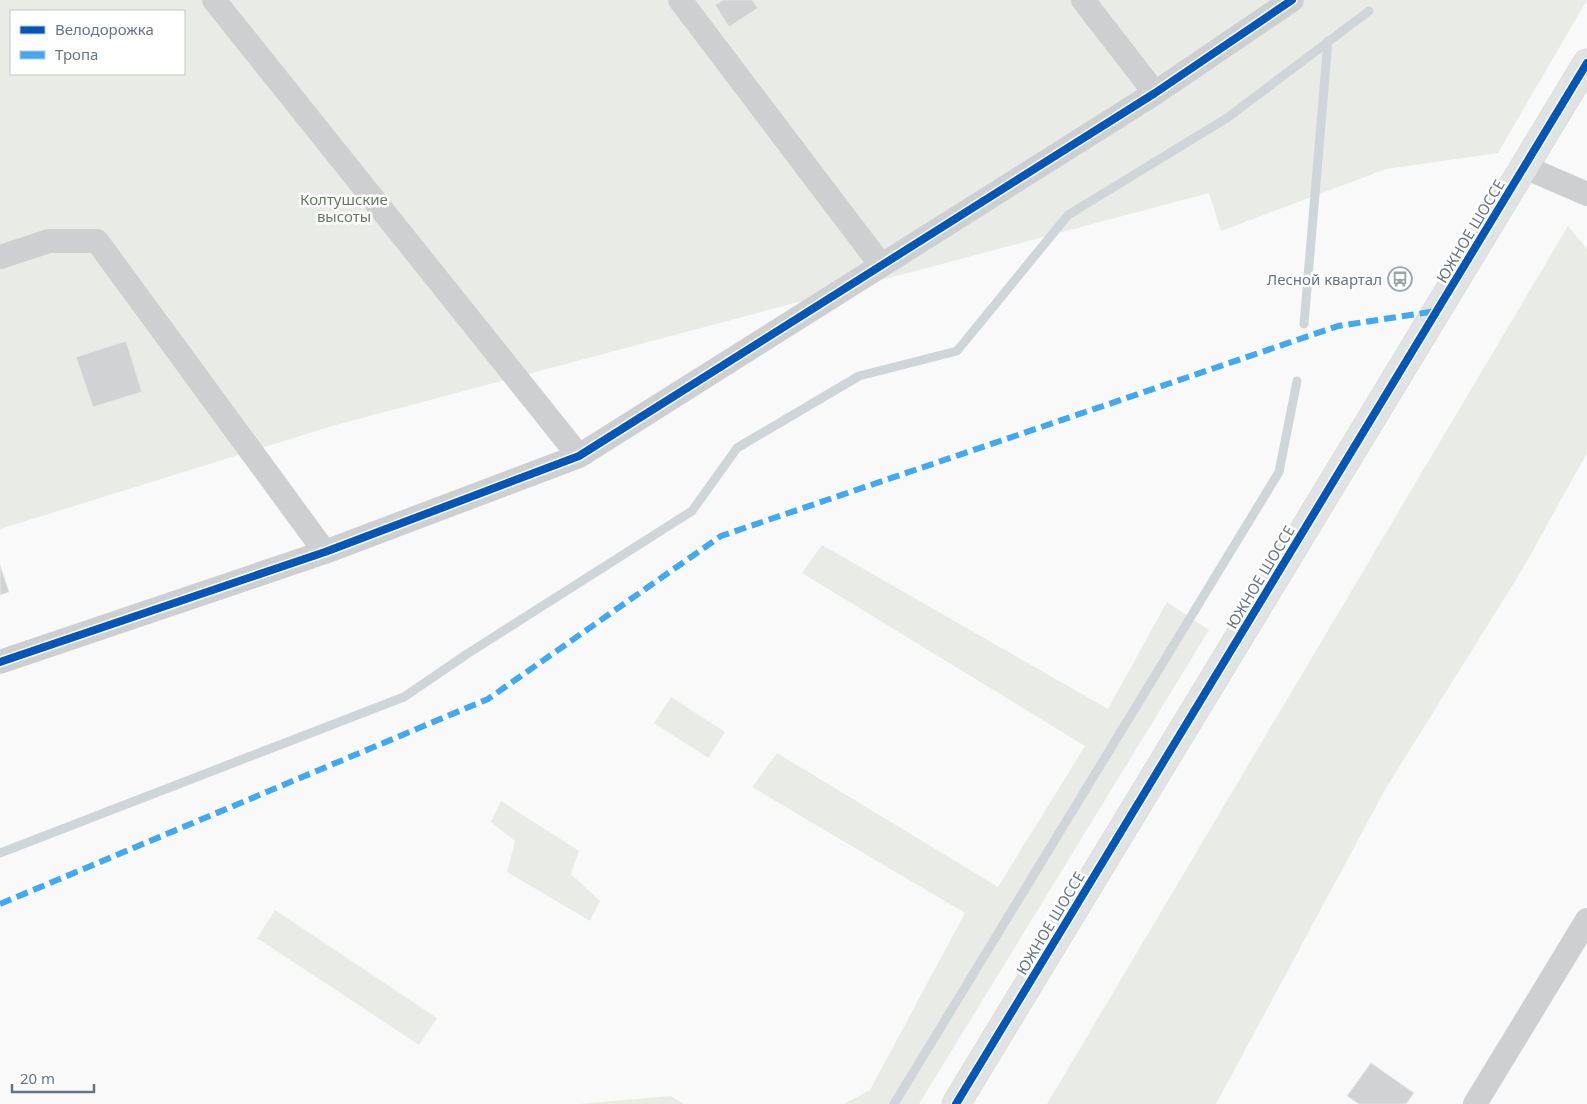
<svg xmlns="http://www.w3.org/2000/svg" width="1587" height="1104" viewBox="0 0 1587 1104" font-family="'Noto Sans',sans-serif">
	<rect width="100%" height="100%" fill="#f9f9f9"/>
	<path fill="#e8ebe6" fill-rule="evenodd" d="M0,0H1587L1498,153L1386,169L1221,231L1209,193L332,426L0,529ZM11,11H184V74H11Z
		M1568,226L1587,249V453L1522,570L1386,788L1216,1104H1047Z
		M822,545L1108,709L1167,602L1209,630L919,1104H844L870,1090L965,913L752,787L777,753L998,887L1085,746L802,573Z
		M671,697L725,732L708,758L654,723Z
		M501,801L579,851L571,874L600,901L590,921L507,872L515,841L491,822Z
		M275,910L437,1018L419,1045L257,938Z
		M671,1096L684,1104H579Z"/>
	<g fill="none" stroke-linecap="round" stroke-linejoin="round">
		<path stroke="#ced6d9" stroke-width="9" d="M1304,324L1328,41
			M0,853L404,697L467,654L692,511L737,448L859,376L957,351L1068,215L1227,118L1369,11
			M894,1104L1279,472L1297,381"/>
	</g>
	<path fill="#d0d2d3" stroke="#e8e8e8" d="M723,0H752L758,8L729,27L715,5Z
		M126,341L142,392L93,407L76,357Z
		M0,565L9,592L0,595Z
		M1371,1063L1414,1093L1406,1104H1359L1347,1096Z"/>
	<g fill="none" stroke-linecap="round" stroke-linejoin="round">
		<g stroke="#d5d6d7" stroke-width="29">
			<path id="secondary" d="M956,1104L1587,63"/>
		</g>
		<path stroke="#cecfd0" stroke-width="24" d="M214,0L579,456
			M680,0L881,265
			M1083,0L1155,93
			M1525,167L1587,194
			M0,257L49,241H97L325,552
			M0,662L325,552L579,456L1155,93L1292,0
			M1475,1104L1587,920"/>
		<use href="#secondary" stroke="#e1e2e2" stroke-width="28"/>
		<path stroke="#3fa9f5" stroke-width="6" stroke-dasharray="12 6" stroke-linecap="butt" d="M0,904L488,699L721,536L1338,326L1437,311"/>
		<g stroke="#fff" stroke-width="11">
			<path id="cycleway" d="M0,662L325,552L579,456L1155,93L1292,0
				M956,1104L1587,63"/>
		</g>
		<use href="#cycleway" stroke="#0057b8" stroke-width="8"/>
	</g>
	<defs>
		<g id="bus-ring" transform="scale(1.25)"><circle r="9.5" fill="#fff" stroke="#99a4ac" stroke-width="1.5"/><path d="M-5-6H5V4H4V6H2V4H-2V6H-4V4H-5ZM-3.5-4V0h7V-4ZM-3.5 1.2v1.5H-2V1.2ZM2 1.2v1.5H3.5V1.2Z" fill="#99a4ac"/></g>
	</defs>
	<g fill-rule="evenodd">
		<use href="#bus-ring" x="1400" y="279"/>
	</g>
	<g text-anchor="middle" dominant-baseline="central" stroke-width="5" stroke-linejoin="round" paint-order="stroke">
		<g font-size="15" fill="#687a64" stroke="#fff">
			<text x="344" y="199">Колтушские<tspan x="344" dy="17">высоты</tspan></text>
		</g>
		<g font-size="15" fill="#657683" stroke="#fff">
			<text transform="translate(1470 231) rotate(-59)">ЮЖНОЕ ШОССЕ</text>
			<text transform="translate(1260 577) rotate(-59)">ЮЖНОЕ ШОССЕ</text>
			<text transform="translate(1050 923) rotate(-59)">ЮЖНОЕ ШОССЕ</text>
		</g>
		<g font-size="15" fill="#657683" stroke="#fff" text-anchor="end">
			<text x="1382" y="279">Лесной квартал</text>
		</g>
	</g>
	<rect x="10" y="10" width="175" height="65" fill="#ffffff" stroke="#c1c8cd"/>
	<rect x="20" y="26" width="25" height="8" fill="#0057b8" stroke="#c1c8cd"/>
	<text x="55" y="35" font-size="15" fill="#657683">Велодорожка</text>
	<rect x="20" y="51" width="25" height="8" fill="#3fa9f5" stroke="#c1c8cd"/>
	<text x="55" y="60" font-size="15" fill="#657683">Тропа</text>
	<path d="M12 1084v8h82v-8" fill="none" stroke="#657683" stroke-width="2.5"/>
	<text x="20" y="1084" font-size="15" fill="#657683" stroke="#ffffff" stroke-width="4" paint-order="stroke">20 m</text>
</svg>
